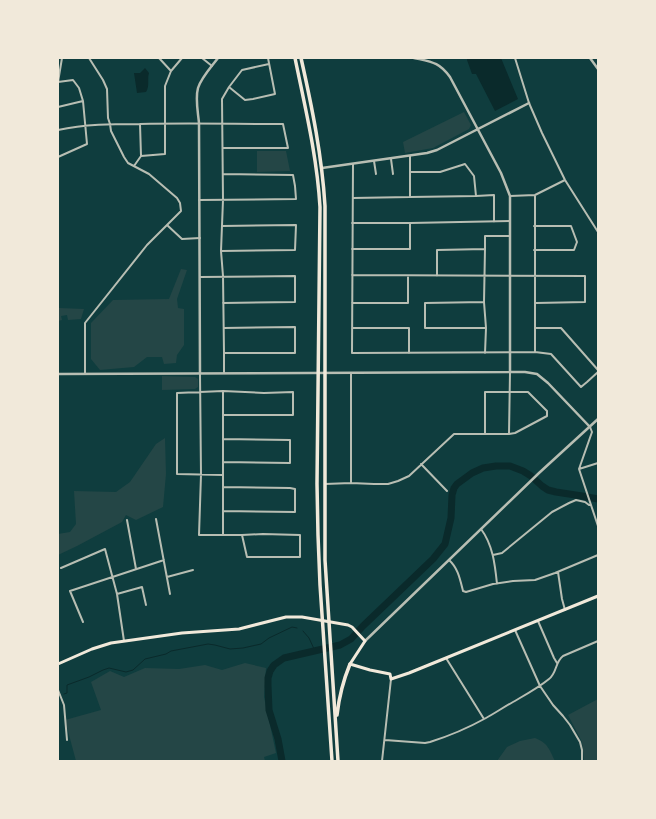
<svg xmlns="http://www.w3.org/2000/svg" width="656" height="819" viewBox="0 0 656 819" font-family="Rubik,sans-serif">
	<rect width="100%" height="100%" fill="#0f3d3e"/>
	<path fill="#244646" d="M464,112L471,125L469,129L433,148L405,153L403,142Z
		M257,151H286L290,171L257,172Z
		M181,269L187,270L177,299L178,308L184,309V345L177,355L176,363L164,364L162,357H147L134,367L100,370L91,359V323L113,300L169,299Z
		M58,309L59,308L84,309L81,319L68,320L67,315L61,316L62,320L58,321Z
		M162,376L195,377L198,379V387L195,389L162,390Z
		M165,438L166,474L163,507L136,520L126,515L122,522L77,546L58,555V534L70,532L76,524L74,491L116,492L130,482L156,444Z
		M245,663L266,668L264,697L276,753L264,757L265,761H76L65,720L101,710L91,682L110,671L124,677L145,668L179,669L205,665L222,670Z
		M598,699V761H584L582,742L568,715Z
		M535,738C548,743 549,749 555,761H497L507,747L520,741Z"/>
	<path fill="#0a2a2b" d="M467,58H501L518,99L495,111L476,74H472L467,60Z
		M145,68L149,73C147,79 150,86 146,92L137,93L134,73H140Z"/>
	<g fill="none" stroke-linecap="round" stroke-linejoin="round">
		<path stroke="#0a2a2b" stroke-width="1" d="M303,631L309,638L315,651
			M64,694L67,693V685L89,677L103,670L109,668L126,672L133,670L145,659L166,654L171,651L208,644L215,645L230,649L243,648L261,644L269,638L292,627L297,628"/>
		<path stroke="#0a2a2b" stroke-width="7" d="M282,761L278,739L269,710L268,686V678L270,671L274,665L284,658L340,645L351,639L363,626L433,559L445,544L451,518L452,495L454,488L457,484L472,473L483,468L496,466H510L523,471L531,476L542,486L548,490L556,492L582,496L598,499"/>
		<path stroke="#b8beb3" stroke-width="2" d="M159,58L171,71
			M202,58L212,66
			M515,58L529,103L542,133L565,180L598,232
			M229,87L242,70L269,64
			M58,107L83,101
			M58,130C85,124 112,124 140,124C187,123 235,124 283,124L288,148H223
			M141,156L165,154V86L171,71L182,58
			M58,157L87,144L83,101L79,88L73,80L58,82L62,58
			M391,159L393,174
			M374,161L376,174
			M353,164L352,353L535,352L551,354L581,387L587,382L598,372
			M134,166L141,156L140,124
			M535,195V352
			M476,196L494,195V222
			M510,196L535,195L565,180
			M410,197L476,196L474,176L465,164L440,172H410
			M353,198L410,197V156
			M199,200L296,199L295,186L293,175L223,174
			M352,223H410V249H352
			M410,223L510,221
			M167,225L182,239L200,238
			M485,249V236H510
			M534,250H574L577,242L571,226H534
			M221,251L295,250L296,225L222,226
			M352,275L585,276V302L536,303
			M437,276V250L485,249L484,302L486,328L485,353
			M200,277L295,276V302L223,303
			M484,302L425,303V328H486
			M352,303H408V276
			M224,328L295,327V353H224L223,276L221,251L223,200L222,99L229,87L245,100L253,99L275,94L268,58
			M352,328H409V353
			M535,328H561L598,370
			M85,373V323L147,245L181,211L180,203L177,198L149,174L128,163L124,157L111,131L110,124L108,118L107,89L103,80L89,58
			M224,373V353
			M200,374L201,475L199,535H242
			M223,391V534
			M223,415H293V392L264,393L223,391L177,393V474L223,475
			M590,427L592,432L579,469L598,526
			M485,434V392H528L547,411V416L515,433L509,434
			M223,439L290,440V463L223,462
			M421,464L447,491
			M579,469L598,463
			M351,483V373
			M325,484L351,483L374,484H388L398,481L409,476L454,434H509L510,372
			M223,487L290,488L295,489V512L223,511
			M156,519L170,594
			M127,520L136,569
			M481,529C493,545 495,565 497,584
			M263,534L300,535V557H247L242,535Z
			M493,555L502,553L552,512L569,503L576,500L585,502L589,505H591
			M449,560C458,568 460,579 463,591L466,592L493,584L513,581L535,580L555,573L598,555
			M61,568L105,549L117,594L124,641
			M558,572L562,599L565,610
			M167,577L193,570
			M117,594L142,587L146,605
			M538,621L554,658L557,663
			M83,622L70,591L164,560
			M515,630L540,686L553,705L563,716L570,725L580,742L582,750V761
			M446,658L484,719
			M58,690L64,705L67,740
			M385,740L425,743L430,742C449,736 468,728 486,718C495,713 504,707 513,702C525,695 538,688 549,679C557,673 555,662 563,656L598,641
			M382,761L391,679"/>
		<path stroke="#b8beb3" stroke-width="2.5" d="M414,58C432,62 439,62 450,77L501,173L510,196V372
			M590,58L598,69
			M322,168L427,153L437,150L529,103
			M58,374L525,372L537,374L548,383L590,427
			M200,374L199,123C198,112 195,99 198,88C201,78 212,66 218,58
			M365,641L539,473L598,419"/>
		<path stroke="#f1e9da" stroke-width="3" d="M58,664L92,649L111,643L182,633L239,629L286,617H302L348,625L352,627L365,641L350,664L370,670L390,674L391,679L409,673L598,596"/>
		<path stroke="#f1e9da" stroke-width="3.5" d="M295,58C305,107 317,156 320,207L317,484L318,535L320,585L332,761
			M301,58C312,107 322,156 325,206V560L338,761
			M337,715C339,697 343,681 350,664"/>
	</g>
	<rect width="656" height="819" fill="none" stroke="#f1e9da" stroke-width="118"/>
</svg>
